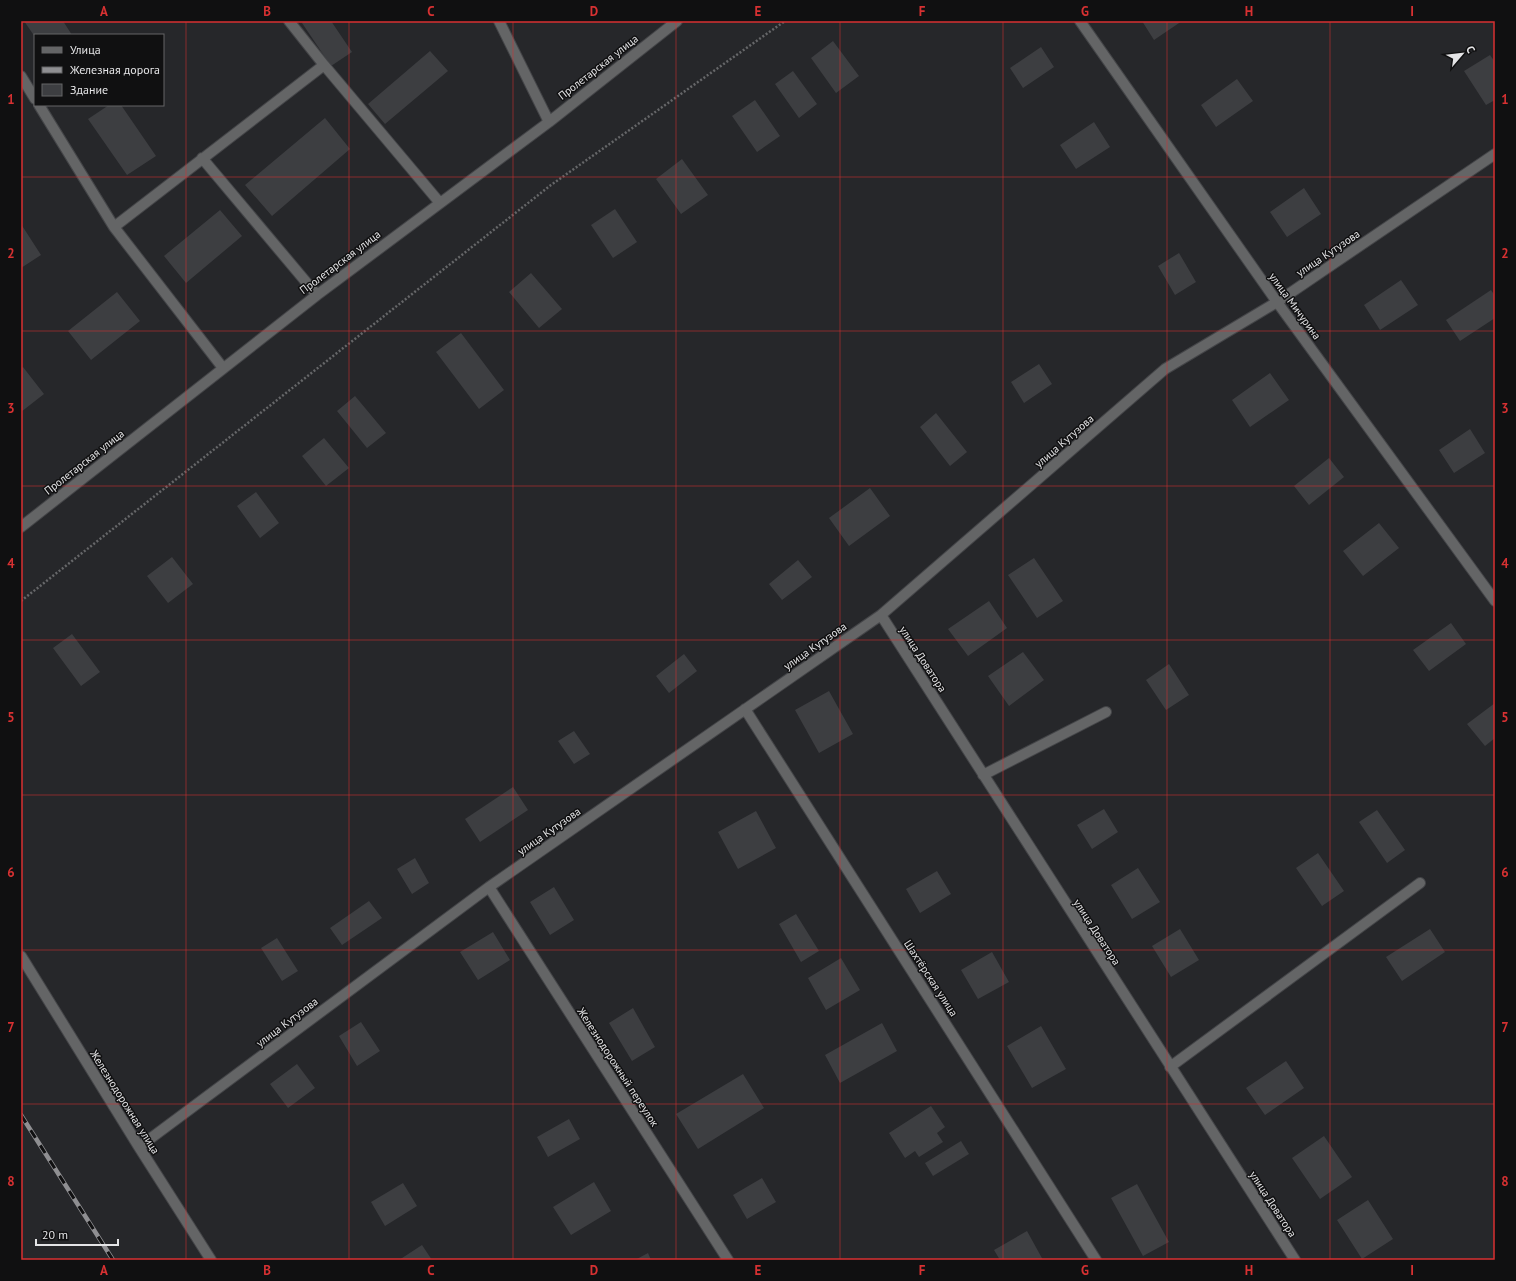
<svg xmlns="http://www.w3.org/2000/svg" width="1516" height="1281" viewBox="0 0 1516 1281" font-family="'PT Sans',sans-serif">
	<rect width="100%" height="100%" fill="#26272a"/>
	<path fill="#3d3e41" d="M24,21H63L72,35H35V37Z
		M304,21H331L352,52L331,66L302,23Z
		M1142,21H1182L1154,40Z
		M833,41L859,76L836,93L811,58Z
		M1041,47L1054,67L1023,88L1010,68Z
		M430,51L448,71L385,124L368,104Z
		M1490,55L1495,62V100L1486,105L1464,71Z
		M793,71L817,104L799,118L775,84Z
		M1237,79L1253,101L1216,127L1201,105Z
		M755,100L780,136L757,152L732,116Z
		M109,105H121L156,156L127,175L88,119Z
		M325,118L350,149L272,216L245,185Z
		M1094,122L1110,147L1076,169L1060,145Z
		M682,159L708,195L681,214L656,179Z
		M1304,188L1321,214L1287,237L1270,212Z
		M615,209L637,242L613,258L591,225Z
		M220,210L242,236L186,283L164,256Z
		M21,224L41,255L21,268Z
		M1179,253L1196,282L1175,295L1158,266Z
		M531,273L562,309L539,328L509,292Z
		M1401,280L1418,305L1380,330L1364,305Z
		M1491,290L1495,296V318L1460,341L1446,320Z
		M117,292L140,321L91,360L68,331Z
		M461,333L504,390L479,409L436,352Z
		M1039,364L1052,384L1024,403L1011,382Z
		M23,367L44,394L21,412V369Z
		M1270,373L1289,400L1250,427L1232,400Z
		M355,396L386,433L367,448L337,411Z
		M936,413L967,452L950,466L920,427Z
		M1470,429L1485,453L1454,473L1439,450Z
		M324,438L349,468L326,486L302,456Z
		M1329,458L1344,477L1309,505L1294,486Z
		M870,488L890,516L849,546L829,518Z
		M256,492L279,523L260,538L237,506Z
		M1379,523L1399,548L1363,576L1343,551Z
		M172,557L193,584L168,603L147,576Z
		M1034,558L1063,601L1037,618L1008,575Z
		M798,560L812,577L782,600L769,584Z
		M989,601L1007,628L968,656L948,629Z
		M1451,623L1466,644L1429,671L1413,650Z
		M72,634L100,672L81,686L53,648Z
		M1023,652L1044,680L1009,706L988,676Z
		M684,654L697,671L669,693L656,676Z
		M1169,664L1189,695L1166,710L1146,680Z
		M829,691L853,734L819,753L795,710Z
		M1495,703V738L1485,746L1467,724Z
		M574,731L590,754L574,764L558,741Z
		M513,787L528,810L480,842L465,819Z
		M1104,809L1118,832L1092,849L1077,825Z
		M1377,810L1405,850L1387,863L1359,822Z
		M756,811L776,848L738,869L718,832Z
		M1318,853L1344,891L1322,906L1296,868Z
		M415,858L429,883L412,894L397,869Z
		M1138,868L1160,902L1132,919L1111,885Z
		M937,871L951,894L920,913L906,889Z
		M554,887L574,920L550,935L530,902Z
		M369,901L382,918L342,945L330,928Z
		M796,914L819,951L801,962L779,924Z
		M1180,929L1199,960L1171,977L1152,946Z
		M1430,929L1445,952L1402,981L1386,957Z
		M493,932L510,960L478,980L460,952Z
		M277,938L298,971L282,981L261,948Z
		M992,952L1009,982L978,999L961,970Z
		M841,958L860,990L826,1010L808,978Z
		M633,1008L655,1047L632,1061L609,1023Z
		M361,1022L380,1051L357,1066L339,1036Z
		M882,1023L897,1051L840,1083L825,1055Z
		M1041,1026L1066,1069L1032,1088L1007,1046Z
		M1286,1061L1304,1088L1265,1115L1246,1088Z
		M297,1064L315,1088L288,1108L270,1084Z
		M743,1074L764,1108L698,1149L676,1114Z
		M931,1106L945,1127L937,1133L943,1142L919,1157L915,1151L905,1158L889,1133Z
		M569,1119L580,1139L548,1157L537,1137Z
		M1324,1136L1352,1177L1320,1199L1292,1158Z
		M961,1141L969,1154L933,1176L925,1163Z
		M762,1178L776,1202L747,1219L733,1195Z
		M594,1182L611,1211L571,1235L553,1207Z
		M403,1183L417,1206L385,1226L371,1202Z
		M1137,1184L1169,1242L1143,1256L1111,1198Z
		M1368,1200L1393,1239L1362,1259L1337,1220Z
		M1027,1231L1043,1260H1000L994,1250Z
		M422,1245L432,1260H399Z
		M648,1253L651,1260H635Z"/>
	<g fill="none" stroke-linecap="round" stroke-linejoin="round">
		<g stroke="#444548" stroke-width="12">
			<path id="minor" d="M289,21L324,65L440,203
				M499,21L549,122
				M1080,21L1277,302L1495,601
				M21,76L35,99
				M39,105L114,227L223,368
				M202,158L317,295
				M114,227L324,65
				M21,527L317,295L549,122L677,21
				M881,615L1295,1260
				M745,709L1096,1260
				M983,775L1106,712
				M489,887L728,1260
				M21,956L139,1147L211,1260
				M1170,1067L1420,883
				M139,1147L489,887L881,615L1165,369L1277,302L1495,154"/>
		</g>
		<path stroke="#666769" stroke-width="2.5" stroke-dasharray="2 2" stroke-linecap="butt" d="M21,601L551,185L785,21"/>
		<use href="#minor" stroke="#646566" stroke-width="10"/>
		<g stroke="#8f8f92" stroke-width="4.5">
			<path id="rail" d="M21,1115L113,1260"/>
		</g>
		<use href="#rail" stroke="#101011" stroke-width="3" stroke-dasharray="9" stroke-linecap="butt"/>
	</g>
	<path fill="none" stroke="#d73132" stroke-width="1" stroke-opacity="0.55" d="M186,21V1260M349,21V1260M513,21V1260M676,21V1260M840,21V1260M1003,21V1260M1167,21V1260M1330,21V1260M21,177H1495M21,331H1495M21,486H1495M21,640H1495M21,795H1495M21,950H1495M21,1104H1495"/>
	<g text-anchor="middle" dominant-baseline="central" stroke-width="3" stroke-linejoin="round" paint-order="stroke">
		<g font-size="11" fill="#e4e4e6" stroke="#101011">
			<text transform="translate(598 67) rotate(-38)">Пролетарская улица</text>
			<text transform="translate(1328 253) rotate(-34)">улица Кутузова</text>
			<text transform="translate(340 262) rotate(-37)">Пролетарская улица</text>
			<text transform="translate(1295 306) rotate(54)">улица Мичурина</text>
			<text transform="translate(1064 441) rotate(-41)">улица Кутузова</text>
			<text transform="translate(84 462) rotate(-38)">Пролетарская улица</text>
			<text transform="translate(815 646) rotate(-35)">улица Кутузова</text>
			<text transform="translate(923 659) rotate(57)">улица Доватора</text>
			<text transform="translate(549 831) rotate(-35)">улица Кутузова</text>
			<text transform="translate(1097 932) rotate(57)">улица Доватора</text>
			<text transform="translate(931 978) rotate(57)">Шахтёрская улица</text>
			<text transform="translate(287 1022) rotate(-37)">улица Кутузова</text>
			<text transform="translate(618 1067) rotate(57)">Железнодорожный переулок</text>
			<text transform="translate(125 1102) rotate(58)">Железнодорожная улица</text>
			<text transform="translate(1273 1204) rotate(57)">улица Доватора</text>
		</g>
	</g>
	<rect width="1516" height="1281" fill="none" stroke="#101011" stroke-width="44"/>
	<rect x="34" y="34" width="130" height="72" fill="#101011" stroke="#656566"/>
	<rect x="42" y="47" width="20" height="6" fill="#646566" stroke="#656566"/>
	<text x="70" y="54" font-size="12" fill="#e4e4e6">Улица</text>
	<rect x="42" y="67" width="20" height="6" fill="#8f8f92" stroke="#656566"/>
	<text x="70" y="74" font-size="12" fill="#e4e4e6">Железная дорога</text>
	<rect x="42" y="84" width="20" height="12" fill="#3d3e41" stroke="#656566"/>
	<text x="70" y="94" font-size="12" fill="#e4e4e6">Здание</text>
	<g transform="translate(1462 54) rotate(62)" stroke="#101011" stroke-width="3" paint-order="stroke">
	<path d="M0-3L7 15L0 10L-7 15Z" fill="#e4e4e6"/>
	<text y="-6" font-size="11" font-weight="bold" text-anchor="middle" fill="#e4e4e6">С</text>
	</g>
	<path d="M36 1239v6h82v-6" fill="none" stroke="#e4e4e6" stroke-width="2"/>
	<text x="42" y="1239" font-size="12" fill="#e4e4e6" stroke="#101011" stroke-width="3" paint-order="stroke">20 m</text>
	<rect x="22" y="22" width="1472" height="1237" fill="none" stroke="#d73132" stroke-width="1.5"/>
	<g font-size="13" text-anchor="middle" font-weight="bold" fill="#d73132">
		<text x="104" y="16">A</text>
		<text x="267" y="16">B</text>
		<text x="431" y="16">C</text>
		<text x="594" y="16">D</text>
		<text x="758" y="16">E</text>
		<text x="922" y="16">F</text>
		<text x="1085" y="16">G</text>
		<text x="1249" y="16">H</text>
		<text x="1412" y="16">I</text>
		<text x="11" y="104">1</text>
		<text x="1505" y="104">1</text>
		<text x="11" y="258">2</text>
		<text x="1505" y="258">2</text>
		<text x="11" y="413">3</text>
		<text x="1505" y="413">3</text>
		<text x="11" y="568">4</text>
		<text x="1505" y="568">4</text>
		<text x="11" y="722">5</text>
		<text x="1505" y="722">5</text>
		<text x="11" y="877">6</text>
		<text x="1505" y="877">6</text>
		<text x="11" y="1032">7</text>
		<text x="1505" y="1032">7</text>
		<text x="11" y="1186">8</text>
		<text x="1505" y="1186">8</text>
		<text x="104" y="1275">A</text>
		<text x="267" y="1275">B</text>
		<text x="431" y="1275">C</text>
		<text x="594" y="1275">D</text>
		<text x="758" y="1275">E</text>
		<text x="922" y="1275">F</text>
		<text x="1085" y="1275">G</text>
		<text x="1249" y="1275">H</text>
		<text x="1412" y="1275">I</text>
	</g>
</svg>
